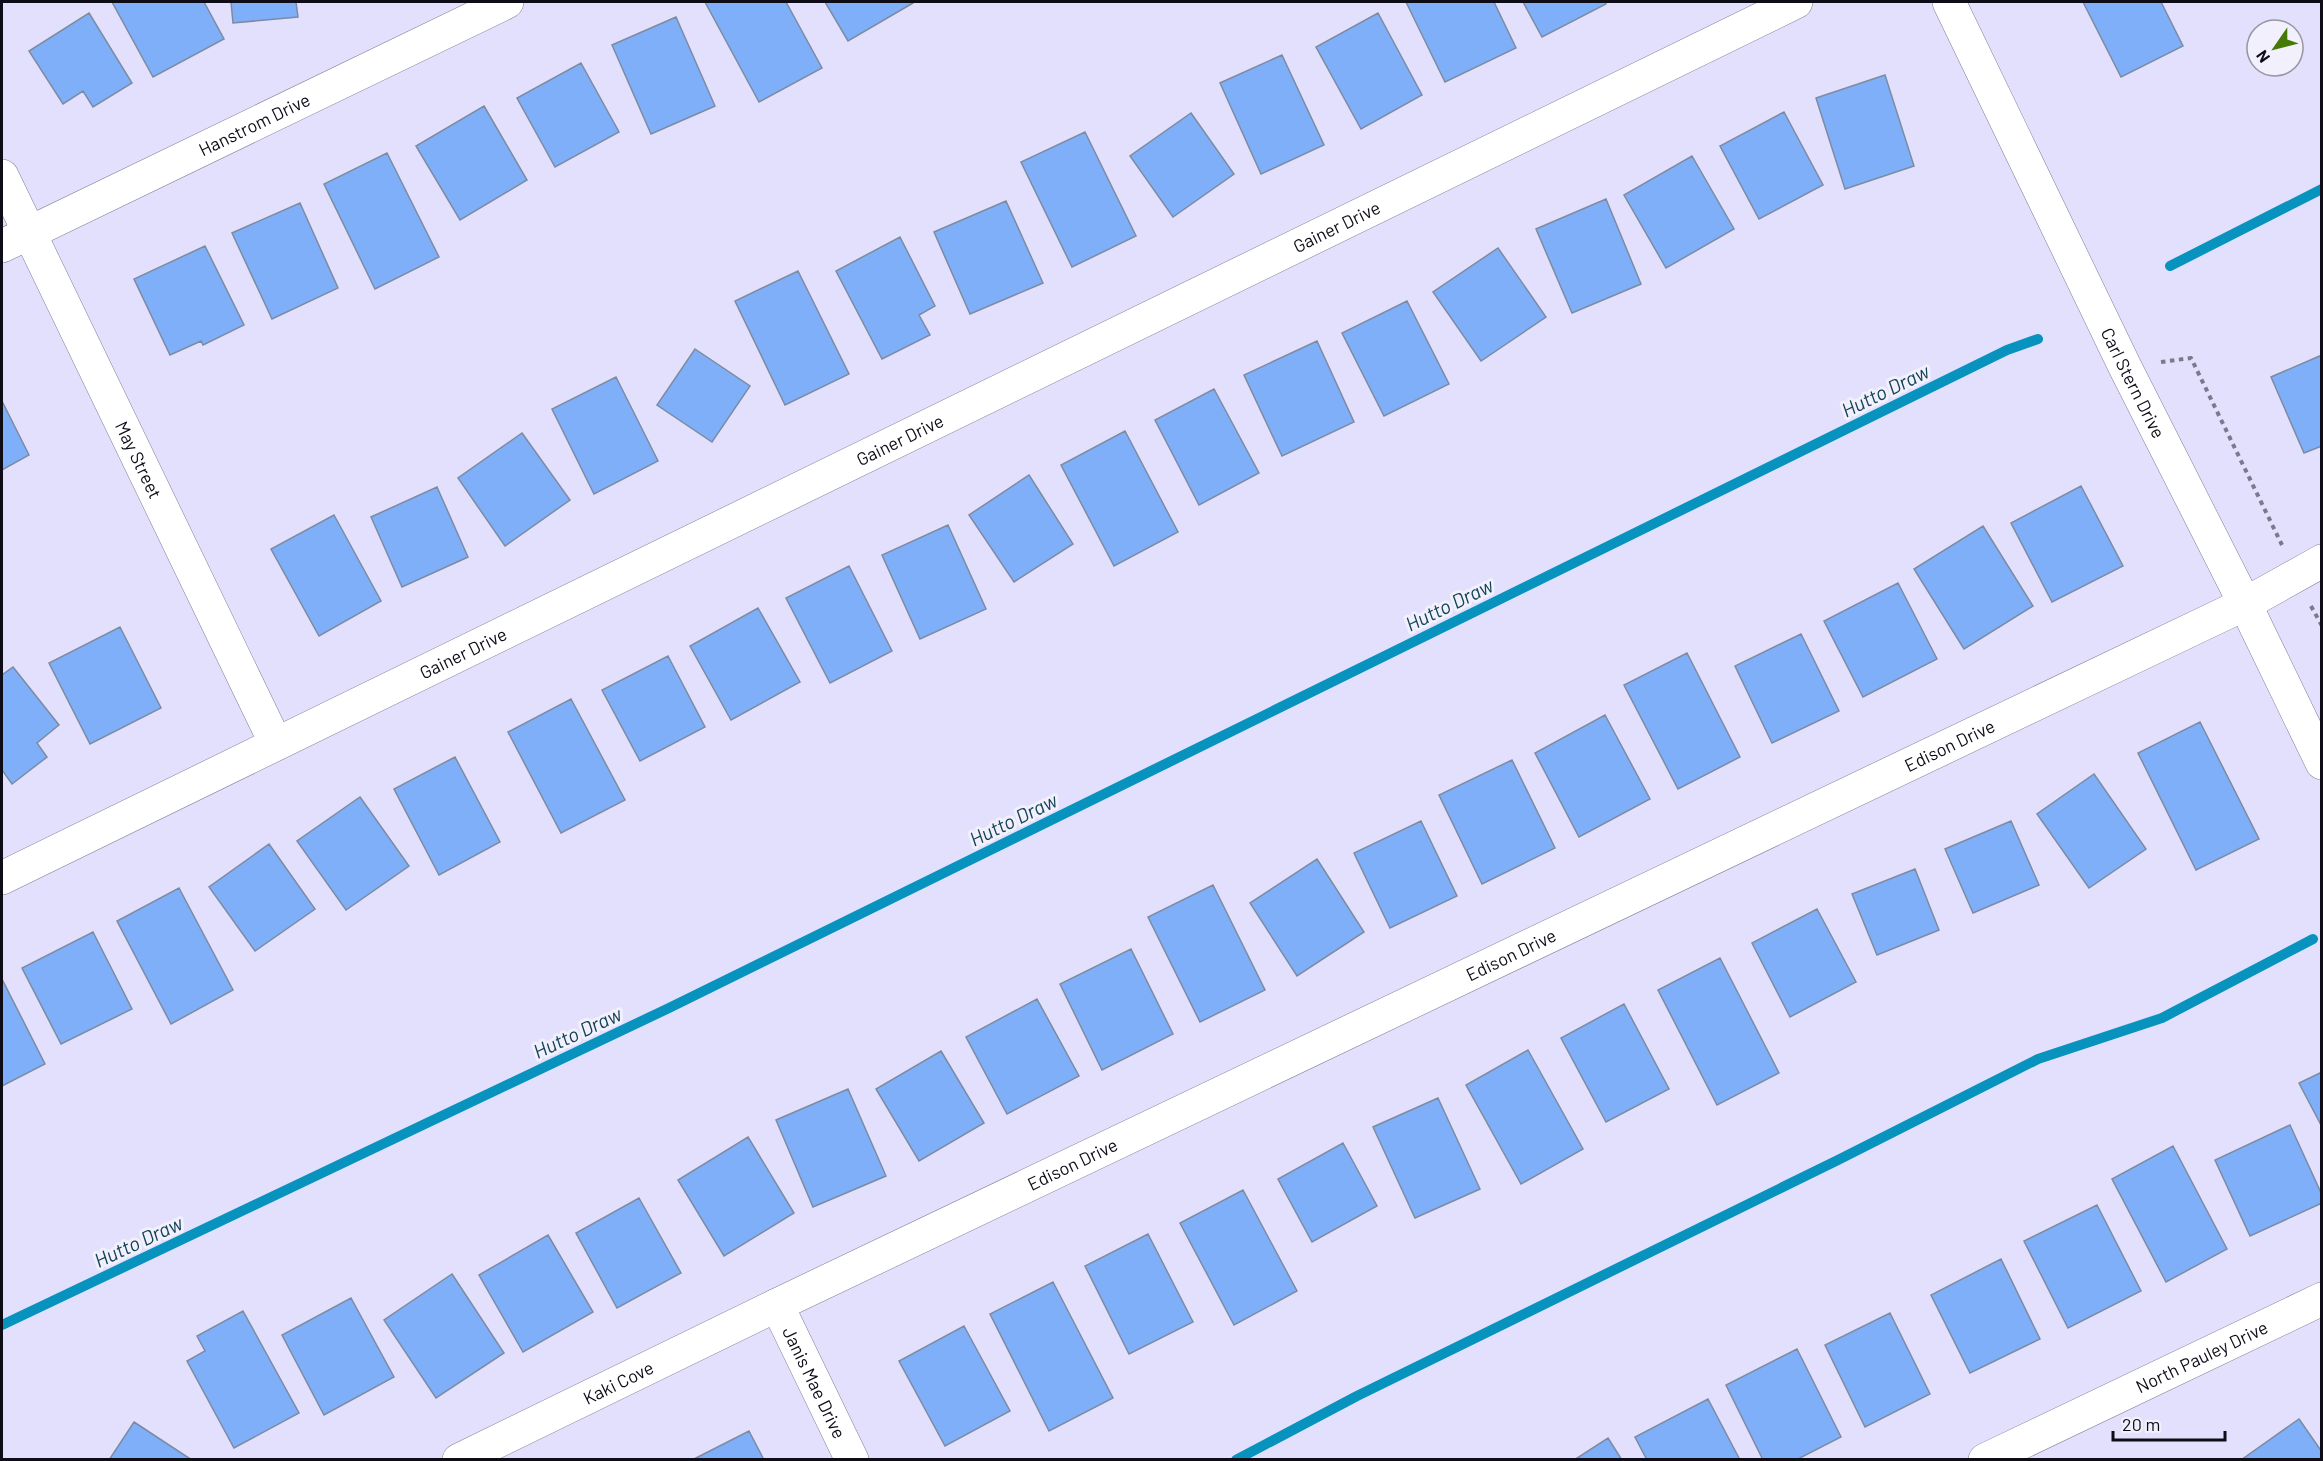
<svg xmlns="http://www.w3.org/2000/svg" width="2323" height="1461" viewBox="0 0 2323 1461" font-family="Barlow,sans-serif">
	<rect width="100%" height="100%" fill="#e3e0fd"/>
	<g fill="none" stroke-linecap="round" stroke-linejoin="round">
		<path stroke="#0793be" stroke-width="10" d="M2170,266L2322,189
			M2,1325L669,1008L2007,350L2038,339
			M1236,1460L1357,1396L1838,1160L2038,1059L2162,1018L2313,939"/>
	</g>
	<path fill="#7faff9" stroke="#7c8ba2" stroke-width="1.5" d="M112,2H204L224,39L153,77Z
		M231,2H296L298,17L233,23Z
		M705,2H786L822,68L759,102Z
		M825,2H912L913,3L848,41Z
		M1406,2H1494L1516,48L1445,82Z
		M1523,2H1605L1606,4L1542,37Z
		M2083,2H2161L2183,46L2121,77Z
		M89,13L132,83L93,107L83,91L63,104L29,51Z
		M1378,13L1422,95L1361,129L1316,47Z
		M676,17L715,106L651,134L612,45Z
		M1282,55L1324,145L1261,174L1220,83Z
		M581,63L619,132L555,167L517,98Z
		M1885,75L1914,166L1845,189L1816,98Z
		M484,106L527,180L460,220L416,146Z
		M1784,112L1823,185L1759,219L1720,146Z
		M1191,113L1234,174L1173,217L1130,156Z
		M1085,132L1136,236L1072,267L1021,162Z
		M387,153L439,257L375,289L324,184Z
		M1692,156L1734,229L1666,268L1624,195Z
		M1606,199L1641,284L1572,313L1536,229Z
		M1006,201L1043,283L970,314L934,232Z
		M300,203L338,288L272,319L232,233Z
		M900,237L935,306L919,315L930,335L882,359L836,271Z
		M205,246L244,325L203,345L201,341L170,355L134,279Z
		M1498,248L1546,317L1481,361L1433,292Z
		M798,271L849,374L785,405L735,301Z
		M1407,301L1449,384L1384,416L1342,333Z
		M1317,341L1354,422L1282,456L1244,375Z
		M695,349L750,386L712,442L657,405Z
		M2322,355V446L2304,453L2271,377Z
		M616,377L658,461L594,494L552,409Z
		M1214,389L1259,473L1199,505L1155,420Z
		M2,401L29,455L2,470Z
		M1125,431L1178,532L1114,566L1061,465Z
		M522,433L570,500L505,546L458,478Z
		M1029,475L1073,544L1014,582L969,515Z
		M2081,486L2123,566L2052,602L2011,523Z
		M437,487L468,557L402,587L371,517Z
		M334,515L381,601L319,636L271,549Z
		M948,525L986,609L920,639L882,555Z
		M1983,526L2033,606L1964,649L1914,569Z
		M849,566L892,651L830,683L786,598Z
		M1898,583L1937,659L1863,697L1824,621Z
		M758,608L800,682L731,720L690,646Z
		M120,627L161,708L90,744L49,663Z
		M1801,634L1839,711L1772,743L1735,666Z
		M1687,653L1740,757L1678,789L1624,685Z
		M668,656L705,727L640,761L602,690Z
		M13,667L59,725L37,743L47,757L12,784L2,770V675Z
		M571,699L625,800L561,833L508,732Z
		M1605,715L1650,799L1579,837L1535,753Z
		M2200,722L2259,839L2196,870L2138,753Z
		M455,757L500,842L439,875L394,789Z
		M1512,760L1555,848L1482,884L1439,795Z
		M2094,774L2146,849L2089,888L2037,814Z
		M360,797L409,866L346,910L297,841Z
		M1421,821L1457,896L1390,928L1354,853Z
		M2011,821L2039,885L1973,913L1945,849Z
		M269,844L315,909L255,951L209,887Z
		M1317,859L1364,932L1297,976L1250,903Z
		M1915,869L1939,930L1877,955L1852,894Z
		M1213,885L1265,990L1200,1022L1148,917Z
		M179,888L233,990L171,1024L117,921Z
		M1817,909L1856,982L1790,1017L1752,943Z
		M93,932L132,1009L61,1044L22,968Z
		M1131,949L1173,1034L1102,1070L1060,984Z
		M1720,958L1779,1073L1717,1105L1658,990Z
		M2,979L45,1064L2,1086Z
		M1037,999L1079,1076L1007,1114L966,1037Z
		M1624,1004L1669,1089L1606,1122L1561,1038Z
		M1528,1050L1583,1149L1521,1184L1466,1085Z
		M941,1051L984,1123L919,1161L876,1089Z
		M2322,1072V1127L2299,1083Z
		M848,1089L886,1176L813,1207L776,1120Z
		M1438,1098L1480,1189L1415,1218L1373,1127Z
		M2290,1125L2322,1195V1203L2250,1236L2215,1160Z
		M748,1137L794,1213L724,1256L678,1180Z
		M1343,1143L1377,1206L1312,1242L1278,1179Z
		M2173,1146L2227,1249L2166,1282L2112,1179Z
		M1243,1190L1297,1291L1234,1325L1180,1223Z
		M639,1198L681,1273L617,1308L576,1233Z
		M2097,1205L2141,1291L2068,1328L2024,1241Z
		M1148,1234L1193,1322L1129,1354L1085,1266Z
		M548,1235L593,1312L523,1352L479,1275Z
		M2001,1259L2040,1339L1970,1373L1931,1295Z
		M452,1274L504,1353L436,1398L384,1320Z
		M1053,1282L1113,1398L1049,1431L990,1314Z
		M351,1298L394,1377L324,1415L282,1335Z
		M243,1311L299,1413L234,1448L187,1361L205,1351L197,1336Z
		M1890,1313L1930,1394L1865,1427L1825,1345Z
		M964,1326L1010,1411L945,1446L899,1361Z
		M1797,1349L1841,1437L1796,1460H1763L1726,1385Z
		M1708,1399L1740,1460H1647L1635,1437Z
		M2299,1419L2322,1452V1460H2241Z
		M134,1422L192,1460H109Z
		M749,1431L764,1460H692Z
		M1608,1438L1622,1460H1574Z"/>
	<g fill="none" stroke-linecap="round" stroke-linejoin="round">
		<g stroke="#827f99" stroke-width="34">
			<g id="minor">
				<path id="s1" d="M2,176L276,744"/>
				<path id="s2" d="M2,246L507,2"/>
				<path id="s3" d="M2,878L1796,2"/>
				<path id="s4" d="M777,1305L852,1460"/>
				<path id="s5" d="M459,1460L777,1305L2245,604L2322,561"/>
				<path id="s6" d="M1985,1460L2322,1299"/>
			</g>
		</g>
		<g stroke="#827f99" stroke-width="34">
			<g id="tertiary">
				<path id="s7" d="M1949,2L2125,367L2245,604L2322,763"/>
			</g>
		</g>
		<path stroke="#7c798d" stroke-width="4" stroke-dasharray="4.5 4.5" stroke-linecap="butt" d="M2161,362L2191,358L2282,545
			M2311,606L2322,626"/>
		<use href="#minor" stroke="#fff" stroke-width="33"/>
		<use href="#tertiary" stroke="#fff" stroke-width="33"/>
	</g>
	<g text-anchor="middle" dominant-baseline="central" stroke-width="6" stroke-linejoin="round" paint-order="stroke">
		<g font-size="18" fill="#0e0c16" stroke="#f1f0fc">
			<text stroke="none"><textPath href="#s2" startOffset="280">Hanstrom Drive</textPath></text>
			<text stroke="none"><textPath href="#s3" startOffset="1485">Gainer Drive</textPath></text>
			<text stroke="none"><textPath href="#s7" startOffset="423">Carl Stern Drive</textPath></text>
			<text stroke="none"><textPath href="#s3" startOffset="999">Gainer Drive</textPath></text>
			<text stroke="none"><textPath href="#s1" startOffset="315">May Street</textPath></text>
			<text stroke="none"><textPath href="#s3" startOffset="513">Gainer Drive</textPath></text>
			<text stroke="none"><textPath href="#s5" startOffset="1653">Edison Drive</textPath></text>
			<text stroke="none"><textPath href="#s5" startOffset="1167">Edison Drive</textPath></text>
			<text stroke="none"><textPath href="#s5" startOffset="681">Edison Drive</textPath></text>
			<text stroke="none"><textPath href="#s6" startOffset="240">North Pauley Drive</textPath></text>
			<text stroke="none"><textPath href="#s5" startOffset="177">Kaki Cove</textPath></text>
			<text stroke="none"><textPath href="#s4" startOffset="86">Janis Mae Drive</textPath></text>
		</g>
		<g font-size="20" font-style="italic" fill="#124355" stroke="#f1f0fc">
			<text transform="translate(1885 390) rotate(-26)">Hutto Draw</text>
			<text transform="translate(1449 604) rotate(-26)">Hutto Draw</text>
			<text transform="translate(1013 819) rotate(-26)">Hutto Draw</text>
			<text transform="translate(577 1032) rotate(-25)">Hutto Draw</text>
			<text transform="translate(138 1241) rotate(-25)">Hutto Draw</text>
		</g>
	</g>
	<rect width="2323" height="1461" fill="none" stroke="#0e0c16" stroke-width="6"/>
	<g transform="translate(2275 48) rotate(235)"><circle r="28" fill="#f1f0fc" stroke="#9695a0" stroke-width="1.5"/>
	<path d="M0-4.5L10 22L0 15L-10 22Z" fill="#467a07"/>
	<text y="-9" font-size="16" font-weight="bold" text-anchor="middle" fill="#0e0c16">N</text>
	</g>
	<path d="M2113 1431v9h112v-9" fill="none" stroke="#0e0c16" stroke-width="3"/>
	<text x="2122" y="1431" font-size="18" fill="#0e0c16" stroke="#f1f0fc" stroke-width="4.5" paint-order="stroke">20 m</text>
</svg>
